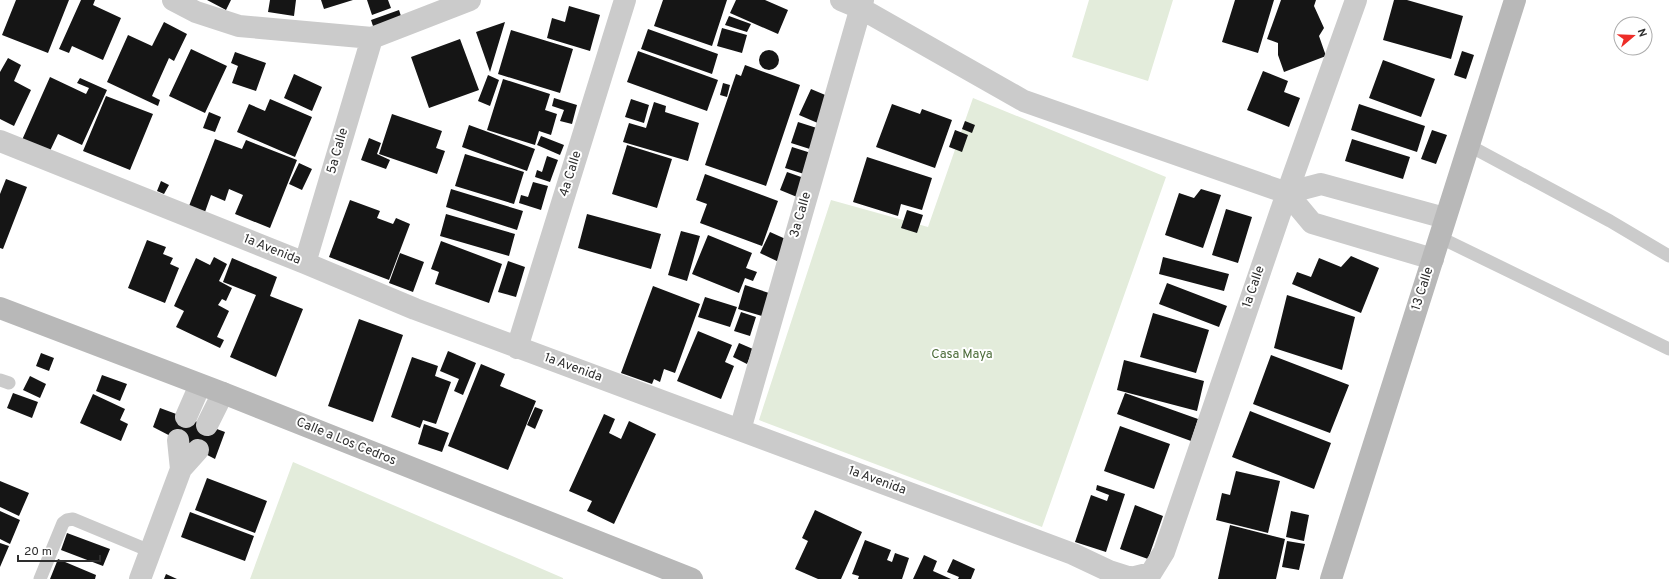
<svg xmlns="http://www.w3.org/2000/svg" width="1669" height="579" viewBox="0 0 1669 579" font-family="Overpass,sans-serif">
	<rect width="100%" height="100%" fill="#fff"/>
	<path fill="#e3ecdb" d="M1089,0H1173L1148,81L1072,57Z
		M973,98L1166,177L1042,527L759,420L831,200L928,227Z
		M293,462L563,578V579H250Z"/>
	<path fill="#151515" d="M16,0H69L48,53L2,35Z
		M81,0H95L93,5L121,18L103,60L72,46L69,53L59,49Z
		M207,0H231L226,10Z
		M270,0H296L294,16L268,12Z
		M321,0H353L324,9Z
		M367,0H388L391,8L372,15Z
		M663,0H727L712,46L654,26Z
		M736,0H765L788,10L778,34L730,13Z
		M1235,0H1274L1258,53L1222,42Z
		M1281,0H1316L1314,6L1324,28L1319,36L1326,56L1284,72L1278,55V43L1267,39Z
		M1394,0H1407L1463,16L1451,59L1383,40Z
		M569,6L600,15L590,51L547,38L552,18L565,22Z
		M399,10L403,22L375,32L371,20Z
		M729,16L751,24L747,32L725,25Z
		M164,22L187,34L174,61L169,58L152,96L160,100L158,106L107,82L128,35L152,46Z
		M505,22L490,72L476,32Z
		M722,28L747,35L742,53L717,46Z
		M648,29L718,54L712,74L641,49Z
		M511,30L573,49L560,93L498,74Z
		M460,39L479,90L429,108L411,57Z
		M191,49L227,66L205,113L169,96Z
		M759 60a10 10 0 1 1 20 0a10 10 0 1 1-20 0Z
		M638,51L718,80L707,111L627,82Z
		M1462,51L1474,55L1466,79L1454,75Z
		M235,52L266,63L256,91L232,83L238,66L231,63Z
		M8,58L21,65L14,81L31,90L14,126L0,119V72Z
		M1383,60L1435,79L1421,117L1369,98Z
		M745,65L800,85L766,186L705,165L736,74L741,76Z
		M1263,71L1288,81L1284,92L1300,98L1289,127L1247,110Z
		M294,74L322,87L312,111L284,98Z
		M488,75L499,80L490,106L478,101Z
		M50,77L86,94L89,88L77,83L80,78L107,90L82,145L58,134L49,153L22,140Z
		M503,79L550,94L545,110L557,114L551,135L539,131L535,145L487,130Z
		M723,83L730,85L727,97L720,95Z
		M811,89L830,97L820,124L799,115Z
		M106,96L153,114L130,170L83,151Z
		M554,98L577,105L572,124L560,121L564,110L552,106Z
		M270,99L312,117L295,157L237,132L249,104L265,111Z
		M631,99L649,105L644,123L625,117Z
		M654,102L666,106L665,112L699,123L688,161L623,142L629,123L646,128Z
		M892,104L920,114L922,109L952,120L935,168L876,147Z
		M1359,104L1425,126L1417,152L1351,130Z
		M209,112L221,117L215,132L203,128Z
		M392,114L442,131L436,148L445,151L437,174L379,154Z
		M965,121L975,125L972,133L962,129Z
		M798,122L820,129L813,150L791,143Z
		M469,125L535,149L527,171L462,147Z
		M955,130L968,135L962,152L949,147Z
		M1432,130L1447,135L1436,164L1421,159Z
		M541,136L564,145L560,155L537,145Z
		M369,138L381,143L377,154L390,160L386,169L361,160Z
		M215,139L242,149L246,140L297,160L270,228L235,214L243,195L229,189L225,201L211,195L205,212L189,206Z
		M1352,139L1410,157L1403,179L1345,161Z
		M627,145L672,159L657,208L612,194Z
		M792,147L811,153L804,174L785,168Z
		M465,154L524,172L514,204L455,186Z
		M547,156L558,160L550,182L535,177L537,170L542,172Z
		M867,157L932,178L922,210L901,204L898,216L853,202Z
		M299,163L312,169L302,190L289,184Z
		M787,172L804,178L797,197L780,190Z
		M705,174L778,201L762,246L700,223L707,204L696,200Z
		M6,179L27,187L3,249L0,248V194Z
		M161,181L169,185L164,194L157,191Z
		M533,182L548,186L541,210L519,203L521,195L528,197Z
		M451,189L523,211L517,230L446,207Z
		M1201,189L1221,195L1203,248L1165,235L1179,193L1194,198Z
		M350,200L380,211L377,218L393,224L396,218L410,224L389,280L329,257Z
		M1226,209L1252,217L1238,263L1212,255Z
		M907,210L923,215L917,233L901,228Z
		M446,214L515,234L509,256L440,236Z
		M587,214L661,234L651,269L578,248Z
		M681,231L700,236L687,281L668,275Z
		M770,232L790,241L781,263L760,253Z
		M708,235L752,253L746,268L757,272L753,281L745,278L739,293L692,274Z
		M147,240L166,247L163,254L173,258L170,264L179,268L165,303L128,288Z
		M441,241L502,264L489,303L435,284L439,272L431,269Z
		M400,253L424,262L413,292L389,283Z
		M1351,256L1379,268L1361,313L1292,284L1297,272L1311,277L1319,258L1341,267Z
		M214,257L227,264L219,281L232,288L226,301L222,299L218,305L229,311L217,337L224,340L220,348L176,327L184,311L174,306L196,258L210,265Z
		M1163,257L1229,274L1224,291L1159,274Z
		M232,258L277,277L270,296L303,309L276,377L230,357L256,295L223,282Z
		M508,261L525,267L516,297L498,292Z
		M1167,283L1227,306L1219,327L1159,304Z
		M745,285L769,293L762,316L738,309Z
		M653,286L700,304L675,373L664,369L660,382L654,379L652,384L621,373Z
		M1287,295L1355,317L1342,370L1274,348Z
		M705,297L737,307L730,327L698,317Z
		M741,312L756,317L750,336L734,331Z
		M1153,313L1209,330L1196,373L1140,357Z
		M359,319L403,335L373,422L328,406Z
		M698,331L732,345L725,362L734,366L721,399L677,381Z
		M739,343L753,349L747,364L733,357Z
		M448,351L476,363L463,395L454,391L459,379L440,371Z
		M41,353L54,358L49,371L36,366Z
		M1271,355L1349,385L1330,433L1253,404Z
		M412,357L438,366L435,376L451,382L436,424L423,420L420,428L391,417Z
		M1124,360L1204,381L1197,411L1117,390Z
		M481,364L505,374L500,386L536,401L508,470L448,446Z
		M102,375L127,384L120,401L96,391Z
		M30,376L46,384L40,398L23,390Z
		M13,393L38,402L32,418L7,408Z
		M1125,393L1198,419L1191,441L1117,414Z
		M93,394L125,409L120,420L128,424L121,441L80,423Z
		M535,407L543,410L535,429L527,425Z
		M160,408L225,432L215,459L153,427Z
		M1250,411L1331,443L1314,489L1232,457Z
		M604,414L615,419L609,433L621,439L629,421L656,434L614,524L587,511L592,501L569,491Z
		M424,424L449,433L442,452L418,444Z
		M1120,426L1170,444L1154,489L1104,471Z
		M1236,471L1280,481L1268,533L1216,520L1222,493L1230,495Z
		M207,478L267,501L255,533L195,510Z
		M0,481L29,493L19,516L0,507Z
		M1097,485L1125,494L1106,552L1075,542L1091,495L1107,501L1109,495L1096,490Z
		M1135,505L1163,516L1148,559L1120,549Z
		M815,510L862,532L841,579H818L795,569L808,541L802,538Z
		M0,511L20,520L10,544L0,539Z
		M1291,511L1309,515L1304,541L1286,537Z
		M190,512L254,536L245,561L181,537Z
		M1230,525L1285,539L1276,579H1218Z
		M67,533L110,549L103,566L61,550Z
		M865,540L891,550L887,560L892,562L895,553L909,558L902,579H858L859,576L852,574Z
		M1287,541L1305,544L1299,570L1282,567Z
		M0,543L9,546L0,567Z
		M924,555L937,561L933,571L951,579H913Z
		M58,559L96,575L95,579H50Z
		M953,559L975,569L971,579H958L959,577L947,572Z
		M166,574L177,579H164Z"/>
	<g fill="none" stroke-linecap="round" stroke-linejoin="round">
		<path stroke="#cbcbcb" stroke-width="13" d="M1468,145L1610,221L1669,256
			M1439,237L1669,349
			M0,380L9,383
			M40,579L63,523L67,520L73,519L150,551"/>
		<path stroke="#cbcbcb" stroke-width="22" d="M173,0L196,12L239,26L372,38L470,0
			M841,0L860,8L1024,101L1287,193L1312,223L1433,259
			M0,141L305,263L415,309L1073,554L1109,571L1131,578L1151,573L1164,552L1287,193L1356,0
			M1287,193L1321,184L1445,218
			M305,263L372,38
			M517,348L625,0
			M186,417L200,385
			M207,425L223,393
			M740,430L863,0
			M178,440L181,469
			M140,579L181,469L198,450"/>
		<path stroke="#b8b8b8" stroke-width="22" d="M0,308L223,393L692,579
			M1331,579L1515,0"/>
	</g>
	<g text-anchor="middle" dominant-baseline="central" stroke-width="4" stroke-linejoin="round" paint-order="stroke">
		<g font-size="13" fill="#2e2e2e" stroke="#fff">
			<text transform="translate(338 151) rotate(-74)">5a Calle</text>
			<text transform="translate(571 174) rotate(-73)">4a Calle</text>
			<text transform="translate(801 215) rotate(-74)">3a Calle</text>
			<text transform="translate(272 250) rotate(22)">1a Avenida</text>
			<text transform="translate(1254 287) rotate(-71)">1a Calle</text>
			<text transform="translate(1423 289) rotate(-72)">13 Calle</text>
			<text transform="translate(573 368) rotate(20)">1a Avenida</text>
			<text transform="translate(346 442) rotate(22)">Calle a Los Cedros</text>
			<text transform="translate(877 481) rotate(20)">1a Avenida</text>
		</g>
		<g font-size="13" fill="#4c6c39" stroke="#fff">
			<text x="962" y="355">Casa Maya</text>
		</g>
	</g>
	<g transform="translate(1633 36) rotate(71)"><circle r="19" fill="#ffffff" stroke="#ababab"/>
	<path d="M0-3L7 15L0 10L-7 15Z" fill="#ed2d28"/>
	<text y="-6" font-size="11" font-weight="bold" text-anchor="middle" fill="#2e2e2e">N</text>
	</g>
	<path d="M18 555v6h82v-6" fill="none" stroke="#2e2e2e" stroke-width="2"/>
	<text x="24" y="555" font-size="12" fill="#2e2e2e" stroke="#ffffff" stroke-width="3" paint-order="stroke">20 m</text>
</svg>
